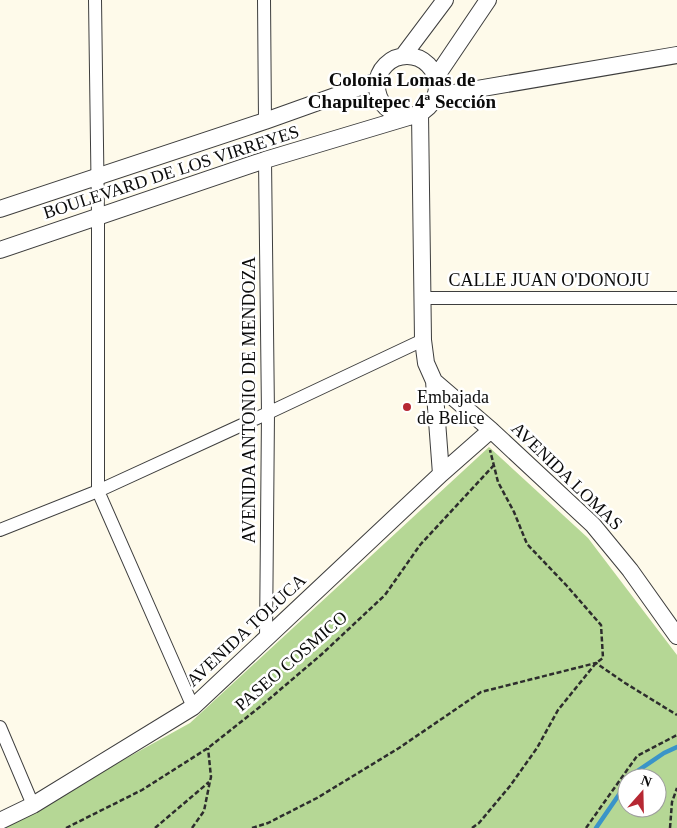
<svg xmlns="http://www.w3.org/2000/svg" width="677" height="828" viewBox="0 0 677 828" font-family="'Times New Roman',serif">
	<rect width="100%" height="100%" fill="#fefaea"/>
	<path fill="#b5d795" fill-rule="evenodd" d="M489,447L588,538L677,655V828H0L190,723ZM627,778H657V808H627Z"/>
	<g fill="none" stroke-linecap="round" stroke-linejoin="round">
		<path stroke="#3a94c8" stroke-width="4.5" d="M630,778L633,774L664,753L677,747
			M596,828L627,783"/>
		<g stroke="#3e3e3e" stroke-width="14">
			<path id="minor" d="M95,0L98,216V491L193,707
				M264,0L265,121
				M265,160L268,413L266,639
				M422,298H677
				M0,530L98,491L268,413L423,340
				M0,727L33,805"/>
		</g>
		<g stroke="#3e3e3e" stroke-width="18">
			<path id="tertiary" d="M377 86a30 30 0 1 1 60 0a30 30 0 1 1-60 0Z
				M403,56L445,0
				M436,77L488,0
				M436,96L677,55
				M420,113L423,340L426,363L434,381L441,474
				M0,209L265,121L377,81
				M0,250L265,160L412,116
				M434,381L491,430L593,525L630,570L677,636
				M0,821L33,805L193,707L441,474L491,430"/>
		</g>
		<path stroke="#2d2d2d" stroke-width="2.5" stroke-dasharray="5 2.5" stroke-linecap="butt" d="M66,828L142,790L208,748L261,706L322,654L385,595L420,545L494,465
			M155,828L209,782
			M192,828L204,811L210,781L211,777L208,748
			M252,828L268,823L317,798L399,748L481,692L596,663L625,683L677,715
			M472,828L479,823L510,786L537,748L558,710L596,663L603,658L601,625L567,586L527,544L514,512L498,482L490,450
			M586,828L637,756L677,735
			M670,828L672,802L677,788"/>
		<use href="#minor" stroke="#fff" stroke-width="12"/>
		<use href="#tertiary" stroke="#fff" stroke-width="16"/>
	</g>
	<circle fill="#b62833" stroke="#fff" stroke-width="2" cx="407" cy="407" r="5"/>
	<g text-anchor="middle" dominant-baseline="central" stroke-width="5" stroke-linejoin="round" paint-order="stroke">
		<g font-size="18" fill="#0b0b0b" stroke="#fff">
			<text transform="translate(171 172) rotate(-18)">BOULEVARD DE LOS VIRREYES</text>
			<text x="549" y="280">CALLE JUAN O'DONOJU</text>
			<text transform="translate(249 400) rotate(-90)">AVENIDA ANTONIO DE MENDOZA</text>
			<text transform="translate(567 476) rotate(44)">AVENIDA LOMAS</text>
			<text transform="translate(246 630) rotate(-43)">AVENIDA TOLUCA</text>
			<text transform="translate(291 661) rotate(-41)">PASEO COSMICO</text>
		</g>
		<g font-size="18" fill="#0b0b0b" stroke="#fff" text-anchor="start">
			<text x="417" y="397">Embajada<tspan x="417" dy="21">de Belice</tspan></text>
		</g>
		<g font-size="19" font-weight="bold" fill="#0b0b0b" stroke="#fff">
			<text x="402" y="79">Colonia Lomas de<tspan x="402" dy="22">Chapultepec 4ª Sección</tspan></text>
		</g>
	</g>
	<g transform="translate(642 793) rotate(20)"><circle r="24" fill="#ffffff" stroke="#9d9d9d"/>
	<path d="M0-4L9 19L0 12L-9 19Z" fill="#b62833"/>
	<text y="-8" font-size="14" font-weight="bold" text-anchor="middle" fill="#0b0b0b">N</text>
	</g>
</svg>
